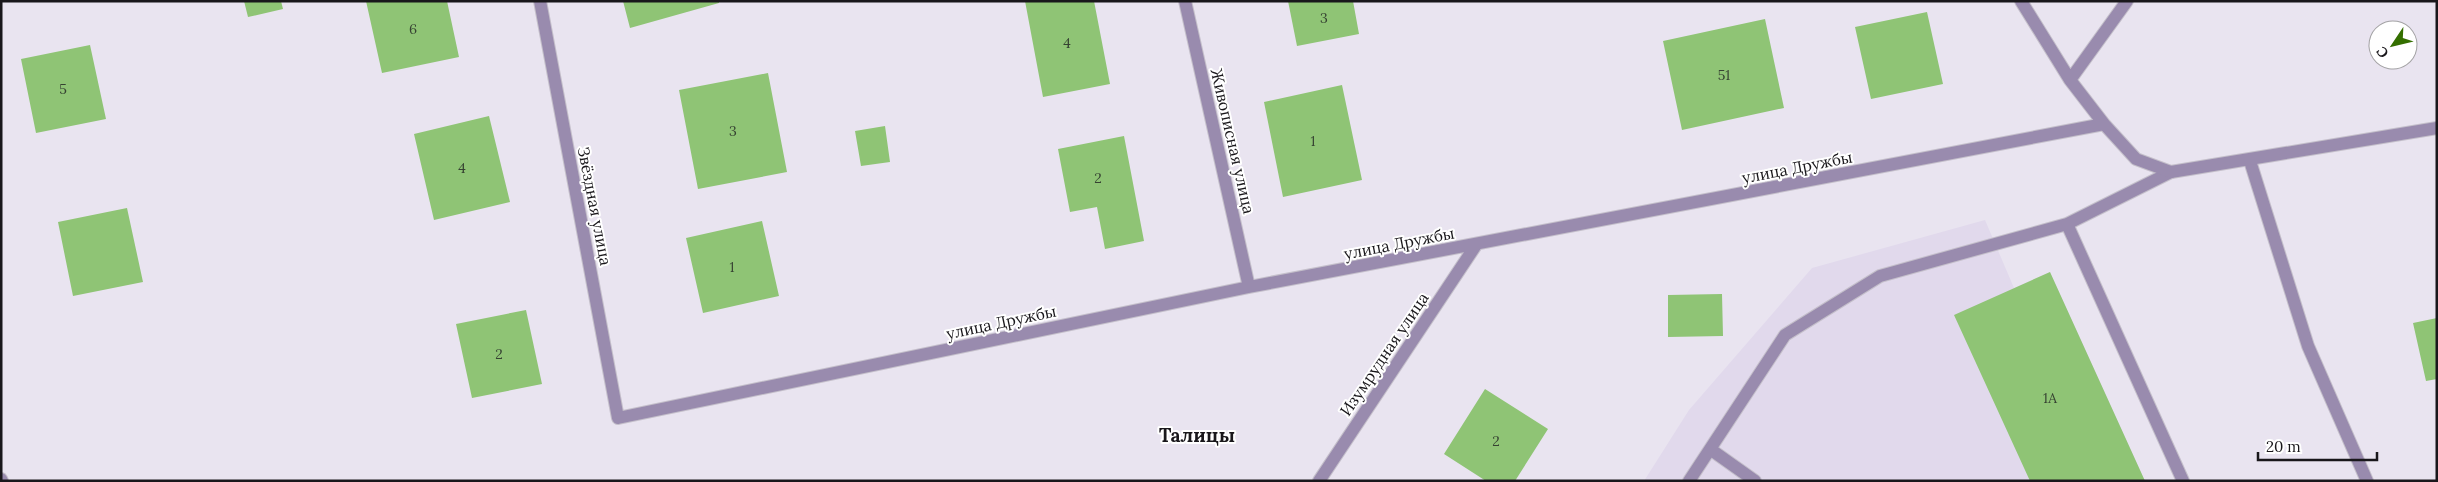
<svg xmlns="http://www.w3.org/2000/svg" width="2438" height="482" viewBox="0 0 2438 482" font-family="Lora,serif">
	<rect width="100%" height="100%" fill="#e9e4f0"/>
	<path fill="#e1d9ec" d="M1985,220L2014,288L2050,272L2145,481H1644L1689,410L1812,268Z"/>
	<path fill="#8fc475" d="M244,1H281L283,9L248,17Z
		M366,1H447L459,57L382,73Z
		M623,1H719V3L630,28Z
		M1025,1H1094L1110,84L1043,97Z
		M1288,1H1353L1359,34L1297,46Z
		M1927,12L1943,84L1871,99L1855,27Z
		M1765,19L1784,108L1682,130L1663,41Z
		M90,45L106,119L36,133L21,59Z
		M768,73L787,172L698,189L679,90Z
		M1342,85L1362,180L1283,197L1264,102Z
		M489,116L510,202L434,220L414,134Z
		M885,126L890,162L861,166L855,131Z
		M1124,136L1144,241L1105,249L1097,207L1070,212L1058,149Z
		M127,208L143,282L73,296L58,222Z
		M762,221L779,296L703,313L686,238Z
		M2050,272L2145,481H2030L1954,315Z
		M1722,294L1723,336L1668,337V295Z
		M526,310L542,384L472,398L456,324Z
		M2437,318V379L2426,381L2413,323Z
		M1485,389L1548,429L1515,481H1486L1444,454Z"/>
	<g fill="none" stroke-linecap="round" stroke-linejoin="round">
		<g stroke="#c4bfca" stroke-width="14">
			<path id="service" d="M2250,161L2308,346L2367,481
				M2067,224L2183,481
				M1710,449L1755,481
				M1689,481L1785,335L1880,276L2067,224L2171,172"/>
		</g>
		<g stroke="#c4bfca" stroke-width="14">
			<path id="minor" d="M540,1L618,418L1249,287L2104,124L2136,159L2171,172L2437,128
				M1185,1L1249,287
				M2021,1L2070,80L2104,124
				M2070,80L2127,1
				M1,479L2,481
				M1319,481L1476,245"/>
		</g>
		<use href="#service" stroke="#998bae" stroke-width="12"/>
		<use href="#minor" stroke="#998bae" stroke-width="12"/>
	</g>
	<g text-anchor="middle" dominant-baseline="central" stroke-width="4" stroke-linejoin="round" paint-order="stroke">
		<g font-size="14" fill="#364232">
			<text x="1324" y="18">3</text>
			<text x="413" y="29">6</text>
			<text x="1067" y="43">4</text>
			<text x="1724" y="75">51</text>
			<text x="63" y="89">5</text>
			<text x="733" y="131">3</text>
			<text x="1313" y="141">1</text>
			<text x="462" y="168">4</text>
			<text x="1098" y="178">2</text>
			<text x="732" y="267">1</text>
			<text x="499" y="354">2</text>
			<text x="2050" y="398">1А</text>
			<text x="1496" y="441">2</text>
		</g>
		<g font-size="16" fill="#19171b" stroke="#fff">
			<text transform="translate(1233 141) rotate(77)">Живописная улица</text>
			<text transform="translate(1797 167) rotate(-11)">улица Дружбы</text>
			<text transform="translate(595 206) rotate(79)">Звёздная улица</text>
			<text transform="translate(1399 243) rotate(-11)">улица Дружбы</text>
			<text transform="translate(1001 322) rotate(-12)">улица Дружбы</text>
			<text transform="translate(1384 354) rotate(-56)">Изумрудная улица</text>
		</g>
		<g font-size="19" font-weight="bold" fill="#19171b" stroke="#fff">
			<text x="1197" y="435">Талицы</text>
		</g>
	</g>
	<rect width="2438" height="482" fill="none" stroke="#19171b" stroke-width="5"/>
	<g transform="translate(2393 45) rotate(235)"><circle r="24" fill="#ffffff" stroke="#a3a2a4"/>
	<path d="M0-4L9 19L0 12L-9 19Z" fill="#346f00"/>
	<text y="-8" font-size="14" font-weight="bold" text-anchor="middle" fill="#19171b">С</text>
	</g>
	<path d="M2258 452v8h119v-8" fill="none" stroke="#19171b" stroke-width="2.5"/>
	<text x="2266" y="452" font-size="15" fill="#19171b" stroke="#ffffff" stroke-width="4" paint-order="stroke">20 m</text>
</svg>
